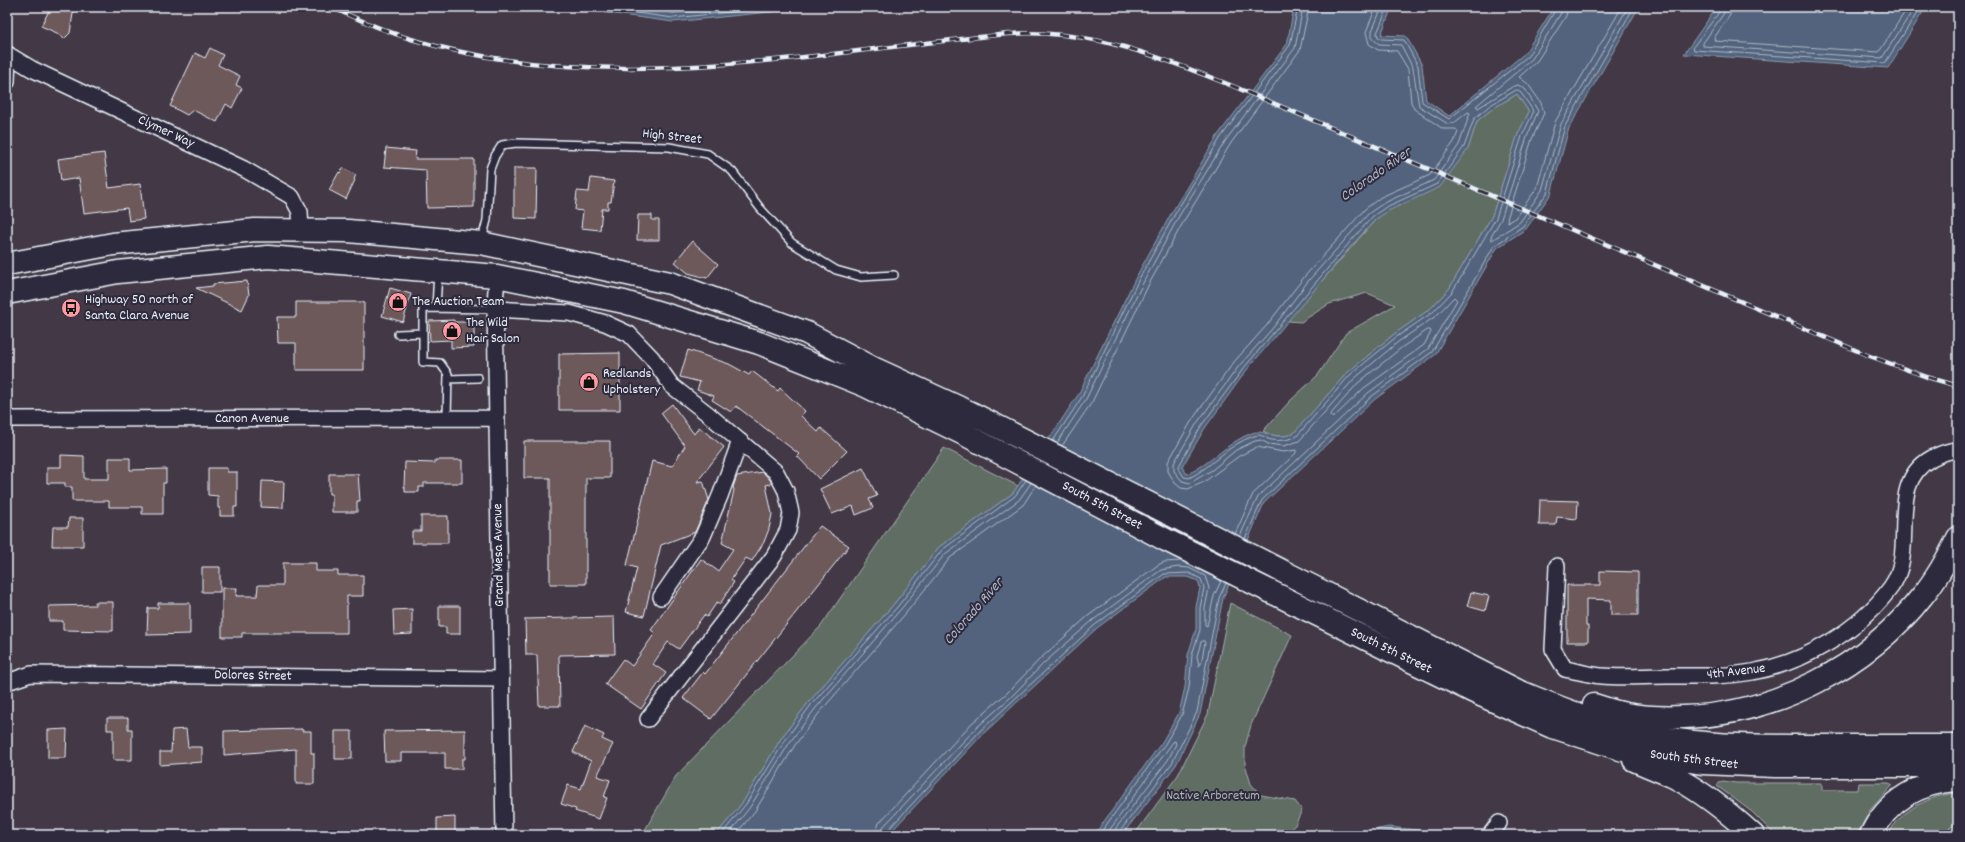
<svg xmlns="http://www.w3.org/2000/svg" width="1965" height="842" viewBox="0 0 1965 842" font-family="Dekko,sans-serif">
	<rect width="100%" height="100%" fill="#423846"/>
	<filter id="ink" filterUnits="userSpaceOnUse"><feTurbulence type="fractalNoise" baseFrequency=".025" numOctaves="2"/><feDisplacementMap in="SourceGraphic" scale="8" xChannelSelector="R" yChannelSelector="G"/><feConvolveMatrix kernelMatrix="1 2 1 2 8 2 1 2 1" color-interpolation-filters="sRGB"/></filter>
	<g filter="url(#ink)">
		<path fill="#606d63" stroke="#a4afae" d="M1517,94L1529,112L1518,134L1492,216L1449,289L1430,309L1393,335L1347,373L1293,434C1282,437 1273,437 1263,431L1290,401L1318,375L1346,333L1395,305L1367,293L1329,304L1301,322L1288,321L1294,313L1376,219L1468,149L1477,121L1492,109Z
			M944,448L1018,486L1013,493L939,547L894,604L808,703L782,737L743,802L716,835H642L676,776L821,626Z
			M1230,603L1292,635L1251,725L1245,747V764L1251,784L1261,795L1295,801L1302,810L1295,825L1284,835H1134L1178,775L1208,714Z
			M1723,781L1736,783H1822V790H1858L1859,783H1889L1893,785L1870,810L1857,835H1775L1752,812L1717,786L1719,782Z
			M1958,793V823L1946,830L1942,835H1888C1901,809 1931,795 1958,793Z"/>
		<path fill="#52647d" stroke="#8e9cae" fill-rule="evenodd" d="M563,7H819L673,22Z
			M1294,7H1392L1381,35L1406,36L1422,65L1426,100L1449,116L1525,53L1554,7H1639L1569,128L1551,194L1526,229L1497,248L1435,355L1374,400L1264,503L1223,598L1200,714L1176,765L1122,835H1094L1162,742L1179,713L1185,687L1188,655L1196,629V607L1200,588L1198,581L1188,577H1166L1097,628L983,734L888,835H716L743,802L782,737L808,703L894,604L939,547L1013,493L1078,395L1136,277L1172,212L1218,135L1287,44ZM1517,94L1529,112L1518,134L1492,216L1449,289L1430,309L1393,335L1347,373L1293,434C1286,436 1280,437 1272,435C1264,434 1261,430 1252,433C1227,442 1211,464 1187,474L1182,467L1205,428L1246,371L1352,245L1376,219L1388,211L1440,187L1468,149L1477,121L1492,109Z
			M1717,7H1926L1888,68L1684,54Z
			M1389,827L1436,832L1442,835H1374L1378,829Z"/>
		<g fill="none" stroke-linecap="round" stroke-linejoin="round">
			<path stroke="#acb9c7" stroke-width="1" d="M593,7L673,18L779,7
				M631,7L673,13L729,7
				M1388,7L1377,33L1378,37L1381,39L1404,40L1418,66L1422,102L1449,119L1528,56L1557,7
				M1562,7L1561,13L1532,59L1476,106L1478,108L1512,87L1518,85L1525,89L1538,111L1527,137L1501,219L1491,237L1492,240L1520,222L1542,190L1561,124L1628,7
				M1568,7L1566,16L1537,61L1519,77L1528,84L1541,103L1544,113L1532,139L1507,219L1508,222L1515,218L1537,188L1555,122L1622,7
				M1720,7V11L1693,47L1694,50L1885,63L1921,7
				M1725,7L1724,13L1703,43V46L1882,58L1915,7
				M1731,7L1730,15L1714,38L1715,41L1879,52L1908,7
				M1517,90L1521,93L1532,109L1533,113L1522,136L1496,218L1460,279L1452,292L1433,312L1395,338L1350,375L1296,437C1287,440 1277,442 1268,439C1263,436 1260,434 1254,436C1228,444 1212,467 1189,478L1184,477L1179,469V466L1201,426L1243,369L1349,243L1373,216L1386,207L1437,184L1464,147L1474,119L1489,106Z
				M1428,330H1430L1431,332L1424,345L1364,388L1334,417H1331L1330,415L1358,383L1401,348Z
				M1053,441L1082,397L1139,279L1175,214L1221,137L1290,45L1298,7
				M1057,443L1086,399L1144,281L1179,216L1226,140L1295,48L1303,7
				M1062,446L1092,402L1149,284L1185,219L1231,143L1300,50L1309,7
				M1235,534L1253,494L1296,453V450L1283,452L1257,447L1239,456L1204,482L1188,489L1181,488L1175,483L1168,471V462L1192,420L1234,362L1267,325L1305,276L1365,209L1381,197L1430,175L1454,142L1458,132L1456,129H1443L1414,109L1411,102L1408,69L1397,51L1378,50L1369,44L1366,32L1376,7
				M1240,536L1258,497L1368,393L1428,349L1457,300L1454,297L1436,316L1398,342L1354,379L1299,441L1284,446L1268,444L1261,440L1255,441L1236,450L1212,470L1190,483L1182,481L1174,471V463L1197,423L1239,366L1272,329L1309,280L1369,213L1384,203L1434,180L1459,145L1470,113L1468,112L1454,123L1448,124L1419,106L1413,68L1401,45L1379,44L1372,38V31L1382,7
				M1245,539L1262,500L1371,397L1432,352L1494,246L1523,226L1547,193L1565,126L1634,7
				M1204,641L1205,643L1201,664L1199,666L1197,656L1201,642Z
				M721,835L746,804L786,739L811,705L898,606L942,550L1015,496L1026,480
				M728,835L750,807L790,742L815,709L901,609L945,554L1019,500L1031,483
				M735,835L755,811L795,745L820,712L906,613L950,558L1023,505L1036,485
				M875,835L879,823L972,723L1007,693L1040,659L1088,616L1158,565L1164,562L1182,561
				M881,835L883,827L976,728L1011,697L1044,663L1092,621L1161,570L1178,567L1189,568L1205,576L1209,588L1205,608V625L1207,626L1214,596L1221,581
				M886,835L887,831L980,731L1095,625L1164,574L1189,573L1201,579L1204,588L1200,608V630L1192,655L1189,688L1182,715L1165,744L1099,835
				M1106,835L1173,742L1175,741L1176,744L1168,760L1116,828L1114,835
				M1119,835L1120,831L1172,763L1197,712L1219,598L1226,583
				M1378,835C1385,828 1416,834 1426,835"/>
		</g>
		<path fill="#6d585a" stroke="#e8f1f8" d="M51,7H74L70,33L64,39L57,33L41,26Z
			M210,48L223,55L218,65L240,76L236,85L242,88L232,108L226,104L217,122L193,110L187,115L170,106L195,53L205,58Z
			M386,148L416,151L415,159H474V207L427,208L426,170L384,167Z
			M104,153L109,188L140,184L144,219L129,221L127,208L84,213L79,178L61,181L58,159Z
			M343,168L356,175L354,179L355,180L346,199L329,190L339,172L340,173Z
			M514,168H537L536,219L514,218Z
			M591,178L614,181L611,202H608V209H602L600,230L581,228L583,211L575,210L577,191L589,192Z
			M638,215H652V220H659V240H637Z
			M692,241L718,264L707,278L688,273L675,262Z
			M247,281L249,295L242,310L196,288L213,286V284Z
			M390,288L411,294L403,322L382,316Z
			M296,302H364V370H296V343H278L277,317H296Z
			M454,320V322H474V347L451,348V340L430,341L429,321Z
			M688,350L729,364L749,375L752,371L778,391L780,388L805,411L801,416L818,432L821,428L847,451L819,479L797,456L799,454L736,406L731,412L712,400L714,396L697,390L700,382L680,377Z
			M620,353V410H559V354Z
			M672,404L694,434L699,427L724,447L697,482L703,481L709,500L695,532L661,545L644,616L626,612L637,568L627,565L652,461L672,466L685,446L661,413Z
			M524,441H610V478H586V584H550V478H524Z
			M61,455L84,456V479H109V458H130V470L166,469V483H163V514H142V507H109V501H72V487H65V483H47V467H61Z
			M435,460H462V483H424V487H419V492H405V487H404L405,462L435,463Z
			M208,468H227V472H237V507H234V516H220V508H218V496L208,495Z
			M863,468L877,496L869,499L873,508L856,515L853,506L832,514L820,489Z
			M763,472L771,481V484L766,485L772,514L769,529L764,542L752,561L746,558L731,580L734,582L720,604L717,602L707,617L704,615L679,649L668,642L653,664L666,673L641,709L605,684L623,659L632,666L655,633L651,630L701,559L718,571L733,549L722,543L734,490L733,487L737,476Z
			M329,474H358L360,501H357V512H332V494H329Z
			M262,481L284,482L283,508L261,507Z
			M1540,500L1578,501L1577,519L1557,517L1556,525H1539Z
			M421,516H448V543H412V531H421Z
			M69,518H83V546H52L53,527H68Z
			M820,526L849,546L711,719L683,698L703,672L705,674Z
			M283,563H316V571H338V575H363V596H347V633H242V637H222V588H237L236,596H257L258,585H283Z
			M202,567H220V592H202Z
			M1600,571L1638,572V615H1611V600L1586,599V626H1588V642H1567V585H1600Z
			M1471,592L1489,596L1485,611L1467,606Z
			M95,602H113V631L63,630V621H49V606L95,605Z
			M158,603H190V634L147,635L148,608H158Z
			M439,606H460V634H446V627H439Z
			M412,609V634L394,635L393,610Z
			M614,617L615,654L559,655L560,706H539L537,655H526L525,619Z
			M107,718H128V729H132V760H113V730H107Z
			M585,726L604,735L602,739L613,744L597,776L610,780L604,797L607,798L599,819L575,811L576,809L561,804L568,785L581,789L591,761L573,752Z
			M67,729L66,758H48V730Z
			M186,729L188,747H202V762L160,765V752H171L172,730Z
			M302,729V731H311V753H314V784H296V749L224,755V731Z
			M465,730V759H462V769H445V753H401V761H385L384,731Z
			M335,731H352V759H335Z
			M455,817V835H437V818Z"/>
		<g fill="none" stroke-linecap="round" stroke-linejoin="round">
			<g stroke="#e8f1f8" stroke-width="10">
				<path id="lane" d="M482,240L487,220L490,169L495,156L502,145L516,143L669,147L708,154L732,171L760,208L792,243L836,270L861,277L894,275
					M436,308L438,272
					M398,334L423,333
					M448,379L478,378
					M447,418L448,374L440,363L423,362V308L495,309"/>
			</g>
			<g stroke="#e8f1f8" stroke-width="18">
				<path id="street" d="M7,54L32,69L244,169L292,197L300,212L301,230
					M7,82L8,54
					M497,276L495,304L504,835
					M495,309L569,313L605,323L629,334L652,358L672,386L708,414L776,472L786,491L791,513L788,530L774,556L648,719
					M7,419L497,418
					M1557,566L1553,649L1565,669C1577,671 1589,675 1601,676C1622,678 1645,676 1667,676C1695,676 1724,677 1752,672C1804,663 1859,631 1891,587C1919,549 1884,484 1932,458C1940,454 1949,450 1958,450
					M661,597L703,536L720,496L740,441
					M7,682L31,674L500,679
					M1490,835L1499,823"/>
			</g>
			<g stroke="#e8f1f8" stroke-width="25">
				<path id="highway" d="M7,264L113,244L255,230L348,231L481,243L670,283L807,333L873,368L971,413L1518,691C1552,705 1587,719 1623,729C1684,746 1750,746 1813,746C1861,746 1910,746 1958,746
					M7,293L118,272L268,257L497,276L624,302L759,343L866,386L962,433L1166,540L1472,691L1550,726L1623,750L1702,763L1775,766H1958
					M1594,705C1604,708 1615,712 1626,714C1644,717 1665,718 1684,717C1775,714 1867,667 1923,595C1937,578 1948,558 1958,538
					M1634,760C1648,766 1661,771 1674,777C1703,792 1729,813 1753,835
					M1871,835C1887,800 1920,782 1958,780"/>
			</g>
			<use href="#lane" stroke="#2f2a3d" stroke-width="7"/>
			<use href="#street" stroke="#2f2a3d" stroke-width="15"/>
			<use href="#highway" stroke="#2f2a3d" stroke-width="22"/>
			<g stroke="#e8f1f8" stroke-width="4.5">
				<path id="rail" d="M331,7C357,19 384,31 411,39C548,81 693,69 833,54C891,47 949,40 1008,34C1026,33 1044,33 1063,35C1122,41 1180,65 1235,87L1867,355L1927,377L1958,386"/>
			</g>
			<use href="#rail" stroke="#2f2a3d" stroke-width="3" stroke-dasharray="9" stroke-linecap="butt"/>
		</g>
	</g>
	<defs>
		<g id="shop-disc" transform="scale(1)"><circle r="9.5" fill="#ff9aa2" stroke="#2f2a3d"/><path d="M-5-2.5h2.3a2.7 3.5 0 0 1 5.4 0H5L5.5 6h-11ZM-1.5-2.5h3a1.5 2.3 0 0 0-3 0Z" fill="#111"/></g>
		<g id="bus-disc" transform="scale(1)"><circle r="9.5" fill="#ff9aa2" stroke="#2f2a3d"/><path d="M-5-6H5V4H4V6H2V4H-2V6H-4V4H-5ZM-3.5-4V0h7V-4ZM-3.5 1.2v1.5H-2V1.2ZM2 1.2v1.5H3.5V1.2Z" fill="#111"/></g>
	</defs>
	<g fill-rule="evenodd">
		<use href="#shop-disc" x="398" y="302"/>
		<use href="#bus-disc" x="71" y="308"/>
		<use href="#shop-disc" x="452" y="331"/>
		<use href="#shop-disc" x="589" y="382"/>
	</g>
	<g text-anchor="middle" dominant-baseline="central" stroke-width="4" stroke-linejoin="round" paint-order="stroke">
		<g font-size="14" fill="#e8f1f8" stroke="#2f2a3d">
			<text transform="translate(166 132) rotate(25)">Clymer Way</text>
			<text transform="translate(672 137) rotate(6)">High Street</text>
			<text x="252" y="419">Canon Avenue</text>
			<text transform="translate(1102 506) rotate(28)">South 5th Street</text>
			<text transform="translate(499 555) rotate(-91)">Grand Mesa Avenue</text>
			<text transform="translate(1391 651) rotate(26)">South 5th Street</text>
			<text transform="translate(1736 672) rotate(-7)">4th Avenue</text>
			<text transform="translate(253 676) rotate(1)">Dolores Street</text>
			<text transform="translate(1694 760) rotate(7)">South 5th Street</text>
		</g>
		<g font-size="14" fill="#e8f1f8" stroke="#2f2a3d" text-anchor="start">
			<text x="85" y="300">Highway 50 north of<tspan x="85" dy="16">Santa Clara Avenue</tspan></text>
			<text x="412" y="302">The Auction Team</text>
			<text x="466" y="323">The Wild<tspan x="466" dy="16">Hair Salon</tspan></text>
			<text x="603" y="374">Redlands<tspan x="603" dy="16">Upholstery</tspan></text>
		</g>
		<g font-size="14" fill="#abb6b5" stroke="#2f2a3d">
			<text x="1213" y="796">Native Arboretum</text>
		</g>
		<g font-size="15" font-style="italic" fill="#acb9c7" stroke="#2f2a3d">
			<text transform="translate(1376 175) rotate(-35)">Colorado River</text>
			<text transform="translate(974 612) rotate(-49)">Colorado River</text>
		</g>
	</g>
	<rect width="1965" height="842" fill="none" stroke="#2f2a3d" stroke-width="24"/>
	<rect x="12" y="12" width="1941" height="818" fill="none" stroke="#e8f1f8" stroke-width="1.5" filter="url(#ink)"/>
</svg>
